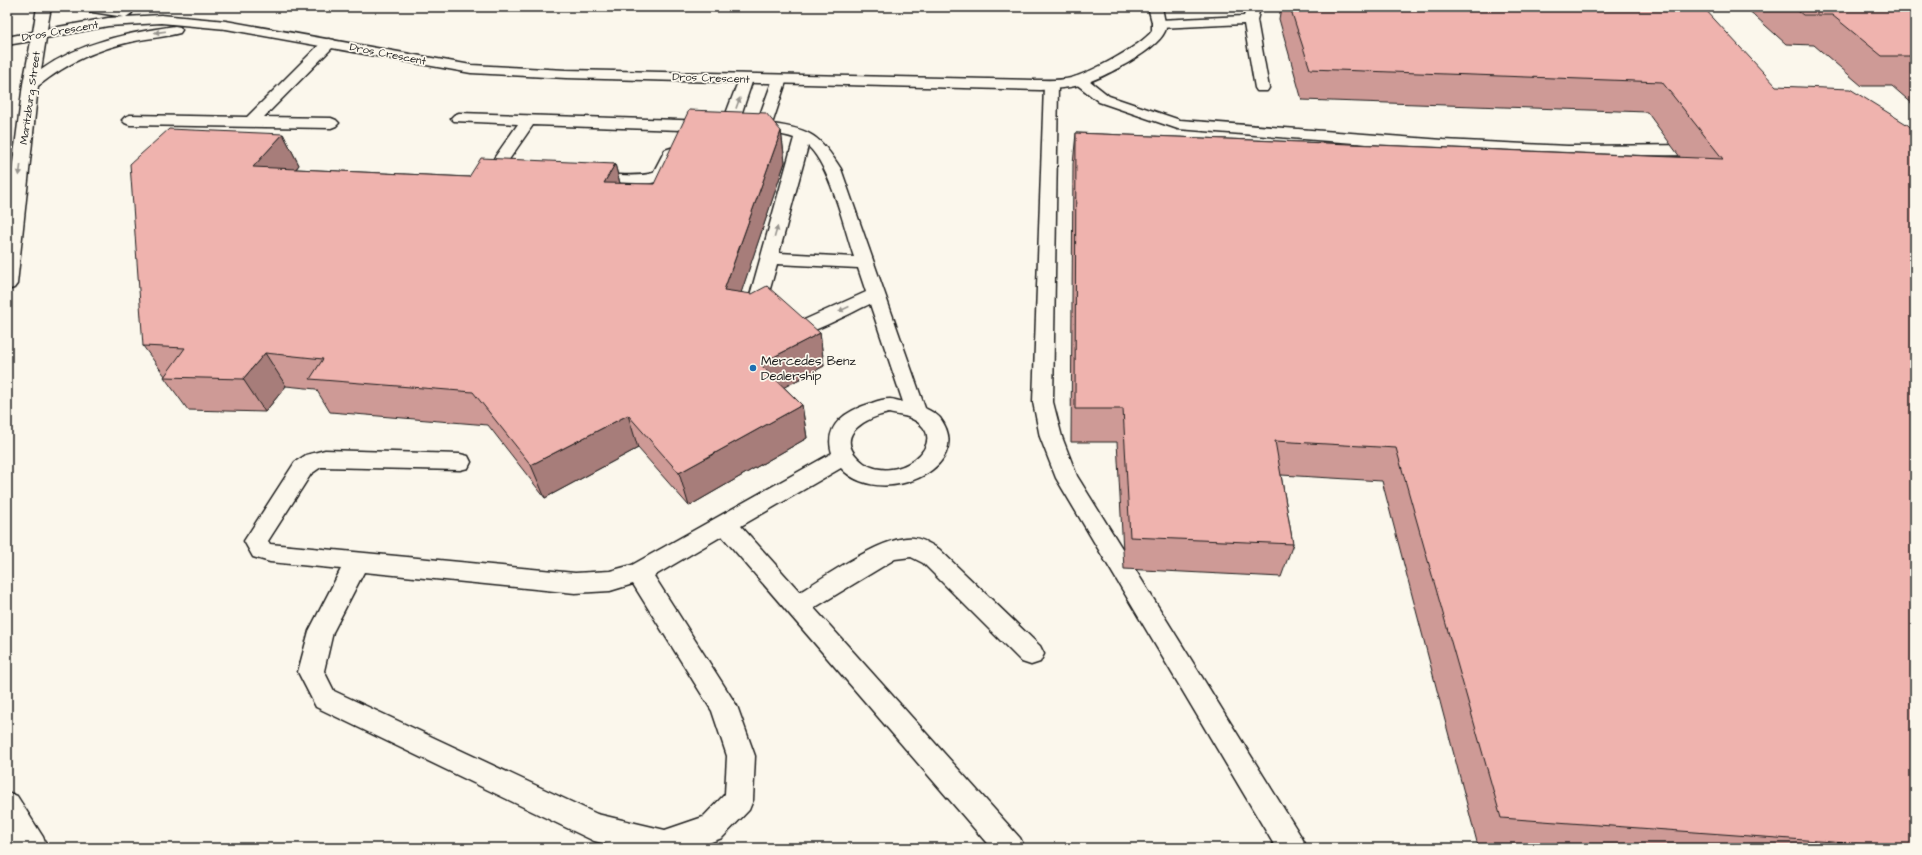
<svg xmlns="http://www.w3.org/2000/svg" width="1922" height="855" viewBox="0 0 1922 855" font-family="'Architects Daughter',sans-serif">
	<rect width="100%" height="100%" fill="#fbf7ec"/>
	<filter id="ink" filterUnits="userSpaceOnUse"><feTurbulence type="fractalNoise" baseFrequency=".025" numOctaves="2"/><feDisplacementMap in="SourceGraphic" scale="8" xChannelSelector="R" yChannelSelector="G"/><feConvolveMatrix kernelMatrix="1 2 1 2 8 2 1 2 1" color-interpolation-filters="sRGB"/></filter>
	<g filter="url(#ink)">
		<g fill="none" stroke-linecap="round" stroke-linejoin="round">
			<g stroke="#1c1c1c" stroke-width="3">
				<path id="service" d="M1247,7L1260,8L1257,20L1269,88L1267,91H1257L1255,88L1244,24L1159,28L1154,27L1152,24L1154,21L1159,20L1244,16Z
					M329,39L334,40L336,43L334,46L264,117L331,118L336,120L339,123L336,126L331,128L130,125L125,123L122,120L125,117L130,115L247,117L324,40Z
					M746,75L751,76L753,79L737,127L734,130H724L721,127L739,79L741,76Z
					M780,75L785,76L787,79L772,124C811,129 820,136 841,169L925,408C930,411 937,414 940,418C978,469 878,510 841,468L741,526L800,592C826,576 885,534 914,538C923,539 932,545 939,549L1040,646L1044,654L1040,662L1031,665L1022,662L923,563L911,557L895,559L814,608L1020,838L1025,848H991L722,536L654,576L737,706L755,756L753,800L749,810L722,838L695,848H623L594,841L316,707L298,672L309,631L341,569L270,562L253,557L244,541L295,462L306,455L325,450L460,454L468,456L471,462L468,468L460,470L321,467L311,474L268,541L270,544L575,573L610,571L632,565L832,453C823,424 848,410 872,403C877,401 884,399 890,399C894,399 898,401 903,402L870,304C850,313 795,344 776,338L773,334L776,330L804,320L866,292L858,268L777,264L762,317L760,321L753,323L746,321L744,317L794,138C779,132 762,134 747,130L744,127L747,124L757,123L773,79L775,76ZM808,146C830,166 844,227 854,257L779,253ZM889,413C896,415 904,415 910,418C959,439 892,493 858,458C834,434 868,417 889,413ZM364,572L575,593L610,591L633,584L712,711L727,756L725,794L703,817L665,830L597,814L334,691L324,671L333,632Z
					M1080,76L1085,77L1109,96L1180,120L1443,140L1568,146L1703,145L1709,147L1711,150L1709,153L1703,155L1568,156L1443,150L1178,129L1099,102L1075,83L1073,80L1075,77Z
					M1051,81L1056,82L1058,85L1053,402L1062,437L1077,476L1302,838L1307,848H1276L1056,478L1040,437L1033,402L1044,85L1046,82Z
					M459,113L711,121L716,123L719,126L716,129L711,131L533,125L506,164L505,170L515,174L517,177L515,180C506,183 493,179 488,172L490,164L518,124L454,121L451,118L454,115Z
					M671,148L677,150L679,153L666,179C641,187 612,190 586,183L584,180L586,177C608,171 631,179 653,173L665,150Z"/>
			</g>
			<g stroke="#1c1c1c" stroke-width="3">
				<path id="minor" d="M37,7H51L47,29L108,18L124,17L86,11L81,10L79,7H113L130,10L132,13L126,17L161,15L226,21L471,65L566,70L1034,80C1046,80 1059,81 1071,78C1090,73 1141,46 1152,31V22L1148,7H1162L1166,28C1162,49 1100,79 1080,85C1067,88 1053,89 1040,90L566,78L471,73L226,29L161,23L108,26L46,38L41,70C80,42 128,33 175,26L180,27L182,30L180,33C165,37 150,38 135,41C97,49 69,62 38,86L17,284L14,288L7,290V210L23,84L31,41L7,45V37L33,32Z"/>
			</g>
			<g stroke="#1c1c1c" stroke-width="3">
				<path id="motorway" d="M7,792L17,796L43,837L47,848H15L7,834Z"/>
			</g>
			<use href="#service" fill="#fbf7ec" fill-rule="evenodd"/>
			<use href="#minor" fill="#fbf7ec" fill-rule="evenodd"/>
			<use href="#motorway" fill="#fbf7ec" fill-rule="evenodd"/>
		</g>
		<path fill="#ce9a96" stroke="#1c1c1c" d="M1281,7H1703L1915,848H1509L1478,846L1382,481L1281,475L1293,544L1281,577L1124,569L1117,442H1071L1073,164L1076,133L1680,157L1647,112L1302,100L1279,19Z
			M1745,7H1915V106L1892,86H1862L1814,45L1786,44Z
			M781,131L785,162L741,292L820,333L824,366L784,387L802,405L807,438L689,506L638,448L545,498L488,425L330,412L316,389L286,386L265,412L188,410L164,377L165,376L143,346L283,134L299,165L296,169L469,177L615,164L620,183L654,184Z"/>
		<path fill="#a77d7a" stroke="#1c1c1c" d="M781,131L785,162L731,323L724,290Z
			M283,134L299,165L270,199L253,167Z
			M615,164L623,195L604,183Z
			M820,333L824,366L766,397L760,364Z
			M265,353L286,386L265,412L243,379Z
			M802,405L807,438L689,506L679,473Z
			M628,415L638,448L545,498L531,465Z"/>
		<path fill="#efb3ae" stroke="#1c1c1c" d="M1290,7H1703L1776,86L1850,89L1908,125L1915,132V848L1501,818L1396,448L1275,441L1293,544L1130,537L1123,409H1075L1076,133L1723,159L1662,82L1310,69Z
			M1793,7H1915V59L1912,56H1882L1832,15H1803Z
			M689,110L766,113L781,131L724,290L752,294L767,286L820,333L760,364L802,405L679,473L628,415L531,465L473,392L310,379L323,359L265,353L243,379L164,377L185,348L143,346L130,164L169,129L283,134L253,167L469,177L481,158L615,164L604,183L654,184Z"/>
		<defs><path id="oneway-solid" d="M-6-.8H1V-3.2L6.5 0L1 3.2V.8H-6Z"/></defs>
		<g fill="#97948e">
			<use href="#oneway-solid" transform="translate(160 32) rotate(173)"/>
			<use href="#oneway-solid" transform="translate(738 103) rotate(-70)"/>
			<use href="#oneway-solid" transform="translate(20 170) rotate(97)"/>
			<use href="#oneway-solid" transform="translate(776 232) rotate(-74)"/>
			<use href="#oneway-solid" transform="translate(844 309) rotate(155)"/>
		</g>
	</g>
	<circle fill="#1f6fb2" stroke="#fbf7ec" stroke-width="1.5" cx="753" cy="368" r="4"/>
	<g text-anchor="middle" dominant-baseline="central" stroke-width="3.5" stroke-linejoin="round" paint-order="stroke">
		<g font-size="11" fill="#1c1c1c" stroke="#fbf7ec">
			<text transform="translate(60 31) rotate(-10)">Dros Crescent</text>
			<text transform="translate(388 54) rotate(11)">Dros Crescent</text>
			<text transform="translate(711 78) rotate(2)">Dros Crescent</text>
			<text transform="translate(30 98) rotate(-82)">Maritzburg Street</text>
		</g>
		<g font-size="13" fill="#1c1c1c" stroke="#fbf7ec" text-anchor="start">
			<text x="761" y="361">Mercedes Benz<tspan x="761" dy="15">Dealership</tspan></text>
		</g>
	</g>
	<rect width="1922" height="855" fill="none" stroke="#fbf7ec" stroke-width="24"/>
	<rect x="12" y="12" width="1898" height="831" fill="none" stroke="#1c1c1c" stroke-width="1.5" filter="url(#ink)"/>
</svg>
